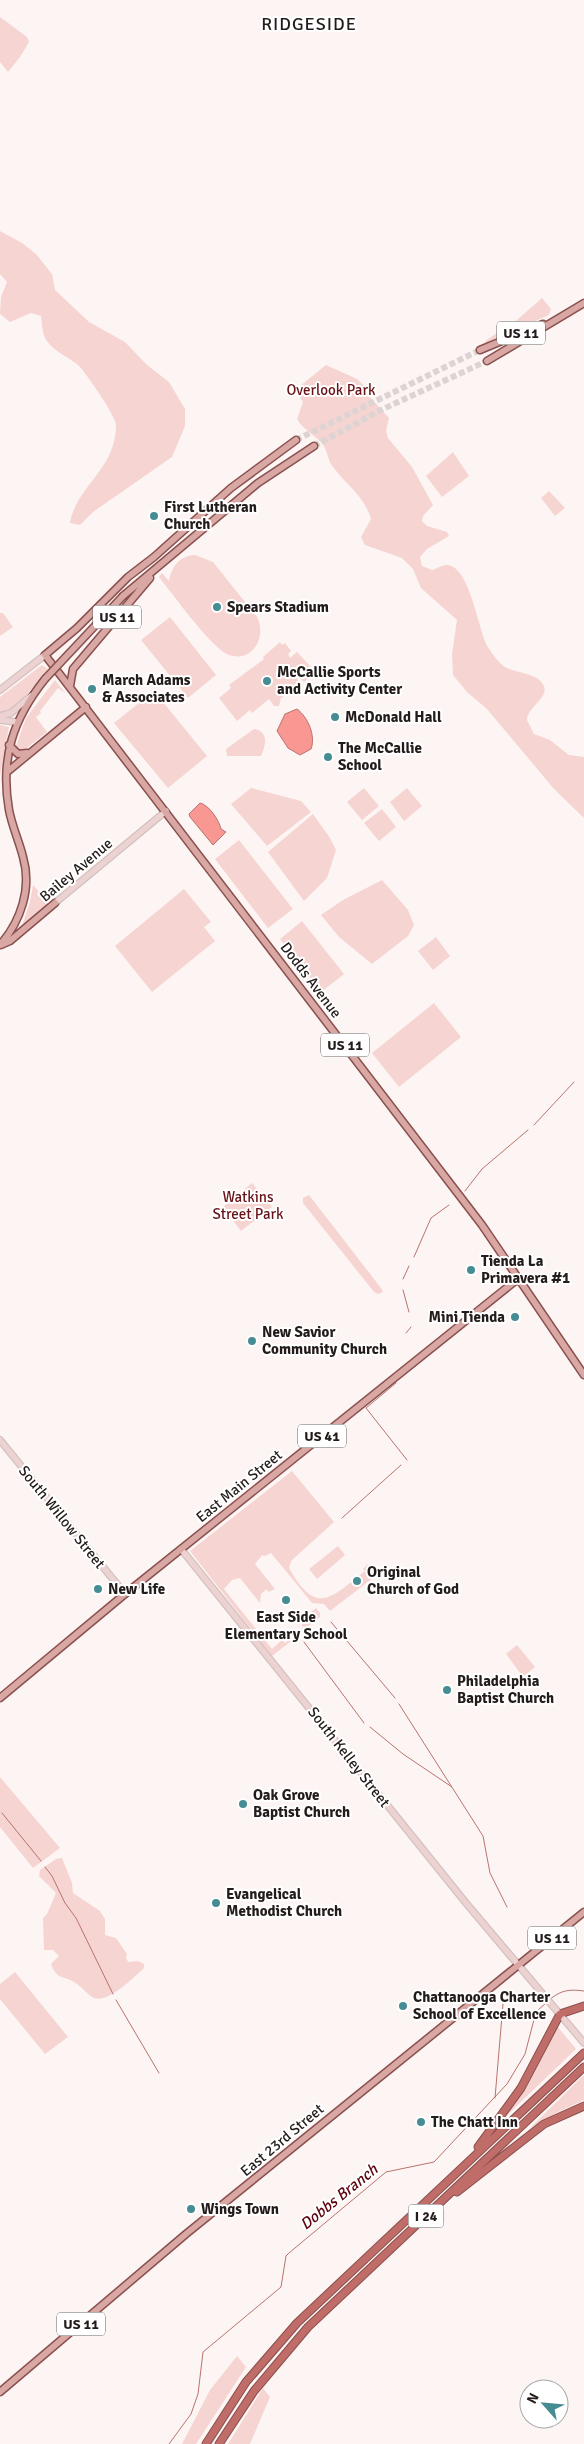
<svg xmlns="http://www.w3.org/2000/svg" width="584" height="2444" viewBox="0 0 584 2444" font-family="Signika,sans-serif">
	<rect width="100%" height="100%" fill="#fdf5f4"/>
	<path fill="#f6d4d1" d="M0,17L27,37L29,42L20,57L8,72L0,62Z
		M0,231L22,243L36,254L52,274L55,290L89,322L125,342L147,365L169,382L185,409V426L172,457L93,512L80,525L70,523C76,486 116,470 116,425C116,416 87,375 80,367C70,357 55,353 47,341C42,335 42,323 41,316L31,313L10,322L0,314L1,297L7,282L0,274Z
		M542,298L551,309L549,315L483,344L488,339L517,320Z
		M326,365L357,379L372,393L369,396L389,418L386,431L388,438L412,467L433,505L423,516L422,521L427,526L447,532L449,536L427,549L420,557L422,566L432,570C436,569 442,565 446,565C470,564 478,631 488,647C492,654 499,663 505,667C515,673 537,673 543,684C551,697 527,707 527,720L534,734L550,740L569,755L584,757V818L554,789L487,709L467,692L453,675L452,654L457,620L421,588L413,569L402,558L365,545L361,537L371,519C364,495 347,486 333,467C328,461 328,453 324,446C317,436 303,430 297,419L303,402L295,390Z
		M453,452L469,476L442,497L426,476Z
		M549,491L565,508L555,516L541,498Z
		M195,555L213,562L257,617C267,636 253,663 229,655C212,649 172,593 159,577L162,573L169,581C172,566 179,556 195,555Z
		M0,613H3L13,627L0,636Z
		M170,617L216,675L188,698L141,640Z
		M280,642L282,645L285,643L291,651L288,654L290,658L297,652L311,667L308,672L311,676L304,682L299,677L297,679L300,683L281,698L279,706H274L269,699L252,713L250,710L237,721L219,698L231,688L229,685L264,659L263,657Z
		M42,665L48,669C33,686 21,706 0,715V697Z
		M55,680L65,693L58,688L40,711L41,713L36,717L47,732L23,751H21L16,746L26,718Z
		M154,691L207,756L168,788L114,723Z
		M0,725L9,727L0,776Z
		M254,729C269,731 266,745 261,756H227L226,749Z
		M251,788L301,801L311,812L267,846L231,804Z
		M364,788L379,806L362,820L347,802Z
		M407,788L422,806L404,821L390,802Z
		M382,809L396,827L379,841L364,823Z
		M313,814L330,838L336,850L327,878L304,901L268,852Z
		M239,840L293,909L268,928L215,859Z
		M382,880L408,910L414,925L408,936L372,964L339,937L321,915L343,900Z
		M33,885L49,903L22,926L30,902Z
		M184,889L211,922L204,927L215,941L152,992L115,946Z
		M302,921L344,974L321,992L280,939Z
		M436,937L450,956L433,970L418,951Z
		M434,1003L461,1037L399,1087L372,1053Z
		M252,1183L272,1207L241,1231L223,1207Z
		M309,1195L381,1288L383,1292L378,1294L374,1292L303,1203V1198Z
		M292,1471L334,1522L291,1561L289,1568C316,1616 330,1599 365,1571L363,1569L368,1564L374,1573L373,1578L330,1611L324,1604L312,1603L271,1553L265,1556L262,1555L255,1564L275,1589L268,1592L267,1589L261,1594L260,1603L240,1578L232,1580L224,1589L272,1649L282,1640L285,1643L292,1638L294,1639L272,1656L190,1551Z
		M338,1546L345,1555L317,1579L309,1569Z
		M316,1608L320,1613V1617L306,1628L302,1626V1619Z
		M517,1645L535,1667L523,1677L506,1654Z
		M0,1777L60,1848L33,1868L0,1827Z
		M62,1858L72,1883L73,1893L100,1911L105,1919V1935L116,1938L127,1954L126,1957L128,1962L138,1961L144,1964V1968C134,1977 106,2006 92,1997C86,1993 81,1986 74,1982C62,1975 57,1980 51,1964L59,1956L53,1950H44L43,1918L47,1914L56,1893L39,1876L40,1870L56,1859Z
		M15,1972L68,2037L45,2054L0,1999V1984Z
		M557,2026L576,2049L505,2117Z
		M584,2075V2100L558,2112L530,2128Z
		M237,2356L246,2367L196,2444H182L210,2390Z
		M263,2388L270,2397L250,2444H228Z"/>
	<path fill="#f99892" stroke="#b9736e" d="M297,709C308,717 316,736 311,749L300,755L288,748L277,731L285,714Z
		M200,803C209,805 219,820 221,829L226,832L213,845L190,817L189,814Z"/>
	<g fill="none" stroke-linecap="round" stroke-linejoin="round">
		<path stroke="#b9736e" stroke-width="1" d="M534,1125L574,1082
			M465,1191L482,1169L528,1130
			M414,1257L431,1218L449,1205
			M403,1279L409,1266
			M403,1290L409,1312
			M406,1333L411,1327
			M396,1383L366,1408L407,1460
			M342,1518L401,1465
			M331,1622L395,1698
			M304,1642L364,1723
			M399,1704L483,1836L490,1873L507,1907
			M370,1727L403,1754L452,1787
			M2,1813L41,1861
			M45,1867L52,1876L65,1903L76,1918L113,1994
			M550,1999C562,1990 569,1989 584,1991
			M116,2000L159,2073
			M495,2098L503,2004
			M169,2444L191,2414L198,2394L203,2352L281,2287L286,2256L289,2253L386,2172L434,2162L507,2084L525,2054L536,2012L547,2002"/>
		<path stroke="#dcd4d3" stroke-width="6" stroke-dasharray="6 3" stroke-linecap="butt" d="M296,440L480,350
			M314,446L383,409L487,361"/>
		<g stroke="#d3c1bf" stroke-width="8">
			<path id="secondary" d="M0,690L45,655
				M0,716L11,713L31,696
				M0,720L16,722
				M55,903L166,811
				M0,1440L125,1594
				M181,1549L466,1903L584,2043"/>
		</g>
		<g stroke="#89504d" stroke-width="9">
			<path id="primary" d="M480,350L543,324
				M487,361L584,303
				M296,440L231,488L154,557L128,577L77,628L45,655L482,1225L584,1375
				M123,596L258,483L314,446
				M70,686L73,669L150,578
				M9,745L18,754L27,753
				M7,772L86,707
				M0,945C21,921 32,888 23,857C19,841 12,826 9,810C0,758 13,719 45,679
				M1,945L10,941L55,903
				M0,1698L125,1594L519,1278
				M0,2392L186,2234L584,1912"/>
		</g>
		<g stroke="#89504d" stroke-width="9">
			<path id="motorway" d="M478,2147L521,2088L560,2014L584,2006
				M457,2192L544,2124L584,2106
				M206,2444L246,2382L297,2323L584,2053
				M219,2444L254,2391L308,2327L584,2067"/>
		</g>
		<use href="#secondary" stroke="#ecd3d2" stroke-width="5.5"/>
		<use href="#primary" stroke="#d9a7a4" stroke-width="6"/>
		<use href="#motorway" stroke="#c06c68" stroke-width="7"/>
		<g stroke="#89504d" stroke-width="9" stroke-linecap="butt">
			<path id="primary-bridge" d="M45,679L123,596"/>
		</g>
		<use href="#primary-bridge" stroke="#d9a7a4" stroke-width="6"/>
	</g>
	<g fill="#458c93" stroke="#fff" stroke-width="2">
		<circle cx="154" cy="516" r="5"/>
		<circle cx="217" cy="607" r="5"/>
		<circle cx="267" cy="681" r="5"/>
		<circle cx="92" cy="689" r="5"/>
		<circle cx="335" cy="717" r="5"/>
		<circle cx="328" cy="757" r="5"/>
		<circle cx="471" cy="1270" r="5"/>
		<circle cx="515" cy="1317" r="5"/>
		<circle cx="252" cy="1341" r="5"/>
		<circle cx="357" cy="1581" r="5"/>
		<circle cx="98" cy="1589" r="5"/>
		<circle cx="286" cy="1600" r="5"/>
		<circle cx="447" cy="1690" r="5"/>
		<circle cx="243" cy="1804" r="5"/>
		<circle cx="216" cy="1903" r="5"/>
		<circle cx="403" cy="2006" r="5"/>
		<circle cx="421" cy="2122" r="5"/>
		<circle cx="191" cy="2209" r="5"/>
	</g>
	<g text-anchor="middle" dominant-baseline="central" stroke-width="4" stroke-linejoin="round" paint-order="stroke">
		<g fill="#fff" stroke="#65605f" stroke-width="1">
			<rect x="497" y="321.5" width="48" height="23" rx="4"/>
			<rect x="93" y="605.5" width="48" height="23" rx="4"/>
			<rect x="321" y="1033.5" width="48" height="23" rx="4"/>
			<rect x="298" y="1424.5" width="48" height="23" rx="4"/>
			<rect x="528" y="1926.5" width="48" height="23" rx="4"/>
			<rect x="408.5" y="2204.5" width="35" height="23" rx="4"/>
			<rect x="57" y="2312.5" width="48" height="23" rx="4"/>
		</g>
		<g font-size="14" font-weight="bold" fill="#231c1b">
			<text x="521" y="333">US 11</text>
			<text x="117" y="617">US 11</text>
			<text x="345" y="1045">US 11</text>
			<text x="322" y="1436">US 41</text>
			<text x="552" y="1938">US 11</text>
			<text x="426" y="2216">I 24</text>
			<text x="81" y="2324">US 11</text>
		</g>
		<g font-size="15" fill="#671217" stroke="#fff">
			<text x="331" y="390">Overlook Park</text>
			<text x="248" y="1197">Watkins<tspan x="248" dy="17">Street Park</tspan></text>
		</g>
		<g font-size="15" font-weight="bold" fill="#231c1b" stroke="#fff" text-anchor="start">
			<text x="164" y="507">First Lutheran<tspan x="164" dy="17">Church</tspan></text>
			<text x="227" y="607">Spears Stadium</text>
			<text x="277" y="672">McCallie Sports<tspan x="277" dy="17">and Activity Center</tspan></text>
			<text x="102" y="680">March Adams<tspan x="102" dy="17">&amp; Associates</tspan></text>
			<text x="345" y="717">McDonald Hall</text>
			<text x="338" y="748">The McCallie<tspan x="338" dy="17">School</tspan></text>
			<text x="481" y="1261">Tienda La<tspan x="481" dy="17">Primavera #1</tspan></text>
			<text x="505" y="1317" text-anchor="end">Mini Tienda</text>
			<text x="262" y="1332">New Savior<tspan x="262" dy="17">Community Church</tspan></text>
			<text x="367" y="1572">Original<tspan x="367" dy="17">Church of God</tspan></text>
			<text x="108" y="1589">New Life</text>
			<text x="286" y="1617" text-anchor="middle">East Side<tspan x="286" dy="17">Elementary School</tspan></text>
			<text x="457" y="1681">Philadelphia<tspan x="457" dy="17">Baptist Church</tspan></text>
			<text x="253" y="1795">Oak Grove<tspan x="253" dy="17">Baptist Church</tspan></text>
			<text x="226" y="1894">Evangelical<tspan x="226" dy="17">Methodist Church</tspan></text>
			<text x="413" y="1997">Chattanooga Charter<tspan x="413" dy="17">School of Excellence</tspan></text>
			<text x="431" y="2122">The Chatt Inn</text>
			<text x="201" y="2209">Wings Town</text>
		</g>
		<g font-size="15" fill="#231c1b" stroke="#fff">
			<text transform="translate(76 870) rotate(-40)">Bailey Avenue</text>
			<text transform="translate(311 980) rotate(53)">Dodds Avenue</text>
			<text transform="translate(239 1486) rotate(-39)">East Main Street</text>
			<text transform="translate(62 1517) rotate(51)">South Willow Street</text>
			<text transform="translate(349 1757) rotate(52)">South Kelley Street</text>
			<text transform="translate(282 2140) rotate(-40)">East 23rd Street</text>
		</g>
		<g font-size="16" font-style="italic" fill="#5c040e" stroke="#fff">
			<text transform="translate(339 2197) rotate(-39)">Dobbs Branch</text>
		</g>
		<g font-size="18" letter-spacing="1" fill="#231c1b" stroke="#fff">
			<text x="309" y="24">RIDGESIDE</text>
		</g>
	</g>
	<g transform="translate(544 2404) rotate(297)"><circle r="24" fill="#ffffff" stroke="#a7a4a4"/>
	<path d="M0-4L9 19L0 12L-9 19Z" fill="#458c93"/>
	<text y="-8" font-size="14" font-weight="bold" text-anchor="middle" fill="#231c1b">N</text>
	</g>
</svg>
